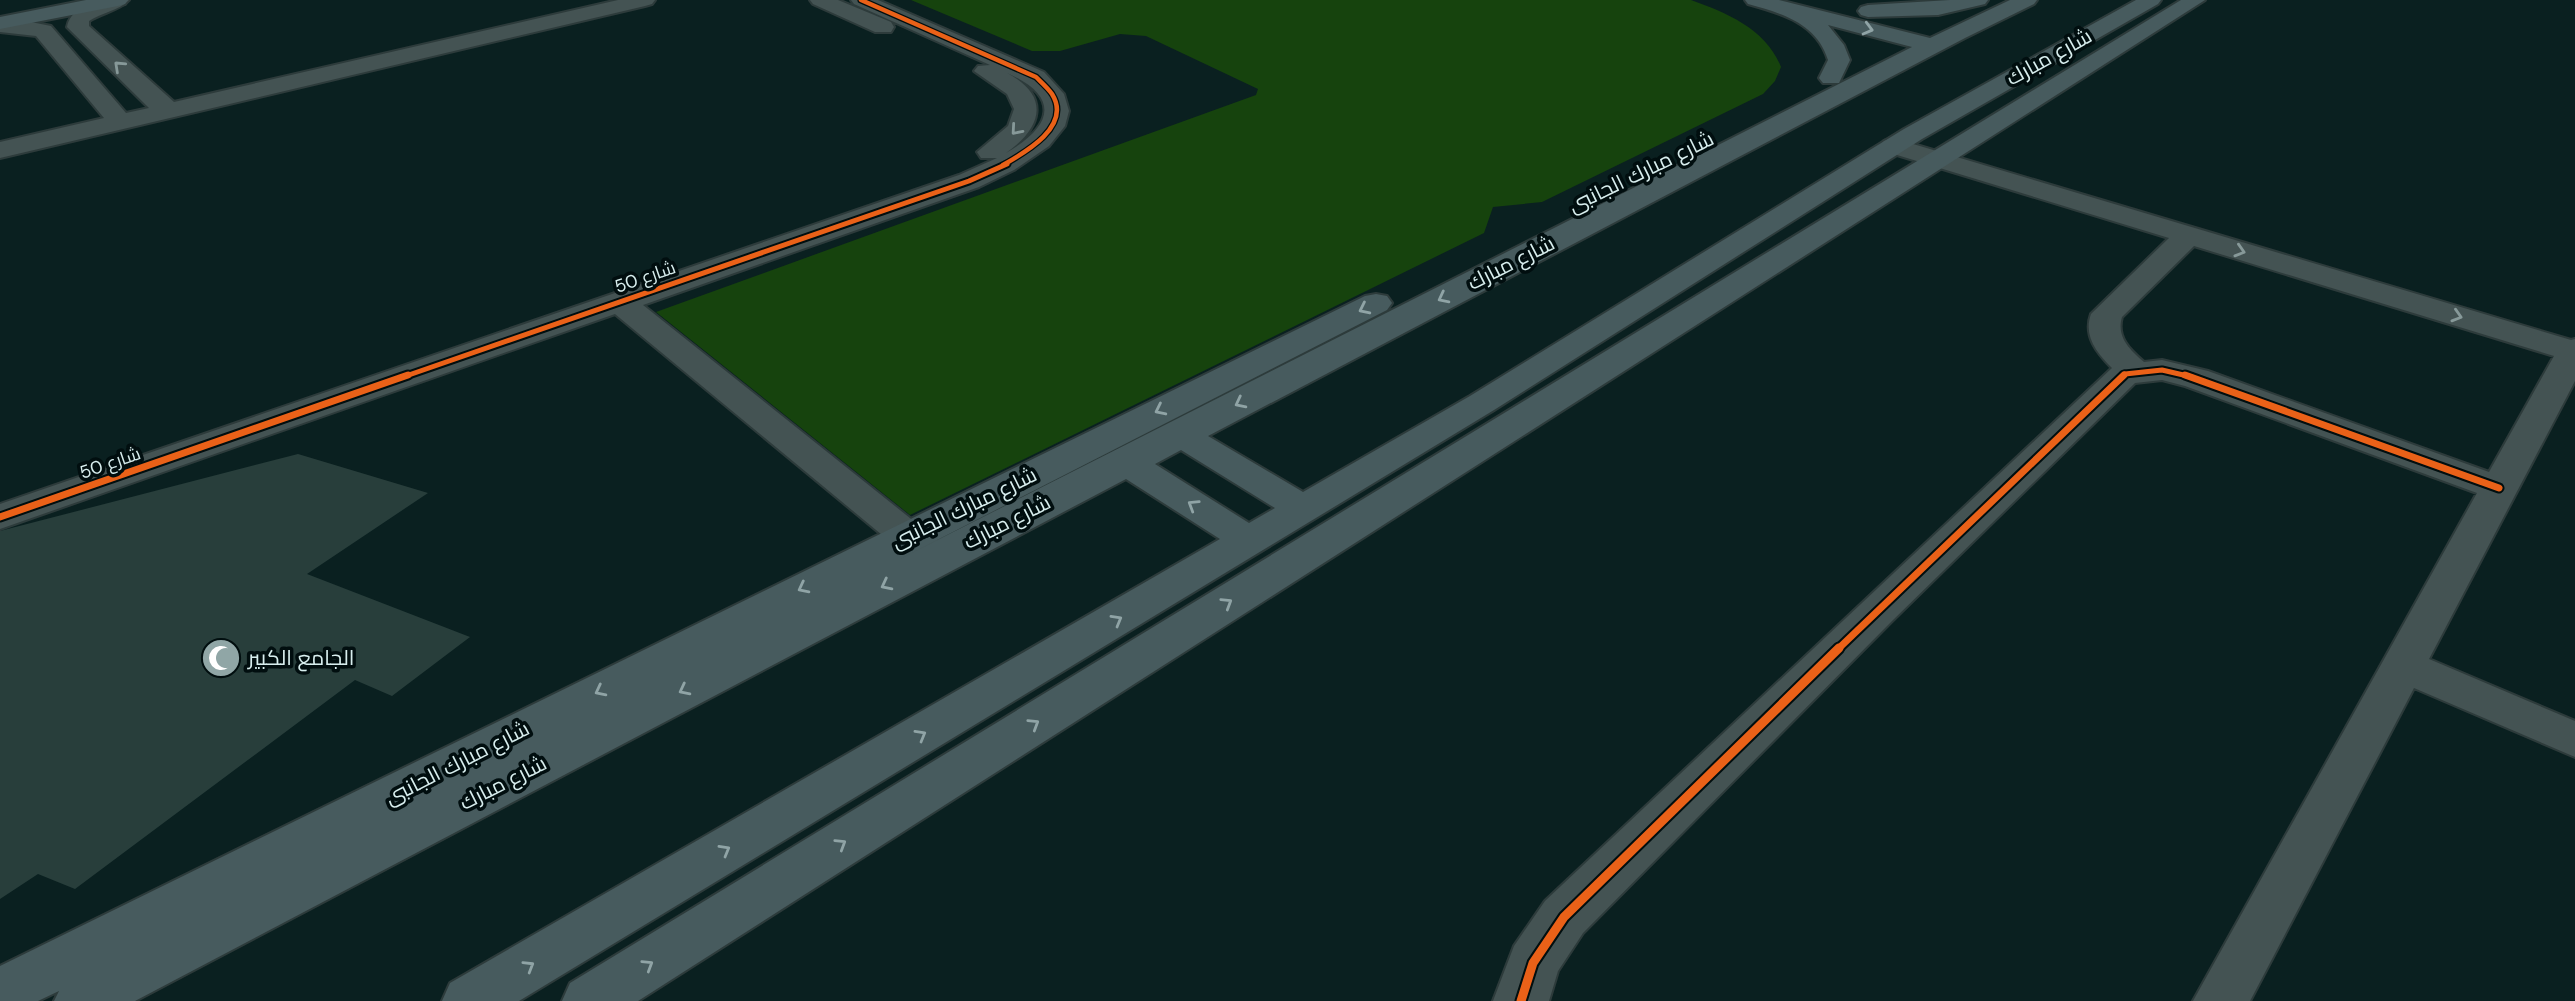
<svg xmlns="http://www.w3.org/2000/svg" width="2575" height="1001" viewBox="0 0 2575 1001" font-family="'DM Sans',Cairo,sans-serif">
	<rect width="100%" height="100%" fill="#0a2020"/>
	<path fill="#16430d" d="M911,0H1691C1727,13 1766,29 1781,67L1775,81L1763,94L1542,202L1493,207L1484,233L910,515L656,312L1256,95L1258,89L1146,36L1120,34L1060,51H1032Z"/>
	<path fill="#283e3b" d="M298,454L428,493L307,574L470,637L392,696L355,680L75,889L38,874L0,899V531Z"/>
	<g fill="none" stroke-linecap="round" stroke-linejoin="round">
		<g stroke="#2d3b3b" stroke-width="4">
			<path id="minor" d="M99,0H129C120,10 101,13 89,21V26L174,102L618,0H655L652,4L645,6L0,158V142L104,118L36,36L0,32V20H21L51,26L126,113L149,108L67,27C70,11 85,5 99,0Z
				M810,0H838L891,22L894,27L891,32H875L813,4Z
				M851,0H878L1044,72L1064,94L1069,111L1065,126L1049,146L1014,170L979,187L643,305L950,550L956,559L950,568L936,572L922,568L615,314L0,529V504L959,175L997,158H981L977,152L1008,126L1014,109L1007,94L974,71L978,66L990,65L854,4ZM1007,73C1061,97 1053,126 1006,153C1042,128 1051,96 1007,73Z
				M1893,138L2571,340L2575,339V381L2429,659L2575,721V757L2414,688L2250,1001H2193L2477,493L2185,386L2162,380L2135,383L1892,621L1583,933L1558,971L1549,1001H1493L1514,946L1545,901L2112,368C2097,353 2083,336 2091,314L2169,238L1884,151L1880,146L1884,141ZM2194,246L2554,356L2489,472L2208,371L2162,360L2144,362C2130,350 2116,337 2122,317Z"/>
		</g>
		<g stroke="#2d3b3b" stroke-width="4">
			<path id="major" d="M86,0H128L125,4L118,6L0,29V17Z
				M1745,0H1779L1930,38L2010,0H2037L2034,4L1965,38L1208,436L1303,492L1470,396L1904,129L2136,0H2161L2158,4L1922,139L1494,410L519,1001H442L450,983L1220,539L1126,479L135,1001H54L59,991L38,1001H0V966L1365,296L1376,294L1387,296L1392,303L1387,310L898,560L1912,47L1828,25L1844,45L1850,60L1839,83H1823L1819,78L1828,60C1817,23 1781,13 1748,4ZM1181,450L1275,508L1249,523L1155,464Z
				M1950,0H1988L1985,4L1938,15L1868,17L1861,15L1858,11L1861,7L1868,5Z
				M2181,0H2205L638,1001H562L570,983Z"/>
		</g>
		<use href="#minor" fill="#445353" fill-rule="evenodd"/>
		<use href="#major" fill="#475b5e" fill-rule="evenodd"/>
		<g stroke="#010e0f" stroke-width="7">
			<path id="cycleway-far3" d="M861,0L1036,77C1041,82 1048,88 1052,94C1072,126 1026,152 1003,165"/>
		</g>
		<g stroke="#010e0f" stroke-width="9">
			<path id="cycleway-far2" d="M403,377L969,181L1007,164
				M2122,377L2125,374L2162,370L2192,377"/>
		</g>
		<g stroke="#010e0f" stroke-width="11">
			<path id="cycleway-far1" d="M2185,375L2499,488
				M0,517L408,375
				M1837,650L2124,375"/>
		</g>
		<g stroke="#010e0f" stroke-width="13">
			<path id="cycleway" d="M1521,1001L1533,963L1564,917L1839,648"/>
		</g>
		<use href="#cycleway-far3" stroke="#ea6118" stroke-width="4.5"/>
		<use href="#cycleway-far2" stroke="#ea6118" stroke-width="5"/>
		<use href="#cycleway-far1" stroke="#ea6118" stroke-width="7"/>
		<use href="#cycleway" stroke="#ea6118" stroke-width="9"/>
	</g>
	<defs><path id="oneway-chevron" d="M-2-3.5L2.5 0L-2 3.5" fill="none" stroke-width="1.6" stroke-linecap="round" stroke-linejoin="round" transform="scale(1.75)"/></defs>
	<g stroke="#90a4a6">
		<use href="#oneway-chevron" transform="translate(1868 29) rotate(15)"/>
		<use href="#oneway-chevron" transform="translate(1443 298) rotate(153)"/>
		<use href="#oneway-chevron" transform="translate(1364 309) rotate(154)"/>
		<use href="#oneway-chevron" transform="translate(1240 403) rotate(153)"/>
		<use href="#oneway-chevron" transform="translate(1160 410) rotate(154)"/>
		<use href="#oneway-chevron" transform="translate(1193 505) rotate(-148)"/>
		<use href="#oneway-chevron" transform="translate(886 585) rotate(153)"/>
		<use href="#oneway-chevron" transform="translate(803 588) rotate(153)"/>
		<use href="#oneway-chevron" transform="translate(1227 603) rotate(-32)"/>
		<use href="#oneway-chevron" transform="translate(1117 620) rotate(-30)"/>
		<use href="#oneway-chevron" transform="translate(684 690) rotate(153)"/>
		<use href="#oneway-chevron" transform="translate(600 691) rotate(153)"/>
		<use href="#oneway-chevron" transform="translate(1034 724) rotate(-32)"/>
		<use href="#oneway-chevron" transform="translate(921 735) rotate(-30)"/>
		<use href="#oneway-chevron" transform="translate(841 844) rotate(-32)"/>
		<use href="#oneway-chevron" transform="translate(725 850) rotate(-30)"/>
		<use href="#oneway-chevron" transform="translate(648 965) rotate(-32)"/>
		<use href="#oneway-chevron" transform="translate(529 966) rotate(-31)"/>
	</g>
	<g stroke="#879999">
		<use href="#oneway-chevron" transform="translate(119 66) rotate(-137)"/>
		<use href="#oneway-chevron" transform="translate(1016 130) rotate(131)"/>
		<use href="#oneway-chevron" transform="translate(2240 251) rotate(17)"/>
		<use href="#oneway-chevron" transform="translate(2457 316) rotate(17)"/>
	</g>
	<defs>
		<g id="mosque-disc" transform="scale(2.0125)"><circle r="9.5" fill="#90a6a6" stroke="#010e0f"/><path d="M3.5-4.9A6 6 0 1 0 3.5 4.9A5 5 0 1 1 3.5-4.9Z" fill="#fff"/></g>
	</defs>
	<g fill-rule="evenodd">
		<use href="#mosque-disc" x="221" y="658"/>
	</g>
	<g text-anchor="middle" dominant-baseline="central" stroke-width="7" stroke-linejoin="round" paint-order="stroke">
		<g font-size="18" fill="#d8eeee" stroke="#010e0f">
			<text transform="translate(645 277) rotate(-19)">شارع 50</text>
			<text transform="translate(110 463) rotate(-19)">شارع 50</text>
		</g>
		<g font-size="21" fill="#d8eeee" stroke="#010e0f">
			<text transform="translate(2049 57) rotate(-29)">شارع مبارك</text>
			<text transform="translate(1641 172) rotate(-26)">شارع مبارك الجانبى</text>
			<text transform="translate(1511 263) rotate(-27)">شارع مبارك</text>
			<text transform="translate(964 508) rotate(-26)">شارع مبارك الجانبى</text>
			<text transform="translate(1007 522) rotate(-27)">شارع مبارك</text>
			<text transform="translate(457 763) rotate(-27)">شارع مبارك الجانبى</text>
			<text transform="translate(503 783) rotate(-27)">شارع مبارك</text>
		</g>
		<g font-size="21" fill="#d8eeee" stroke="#010e0f" text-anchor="start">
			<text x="248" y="658">الجامع الكبير</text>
		</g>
	</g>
</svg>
